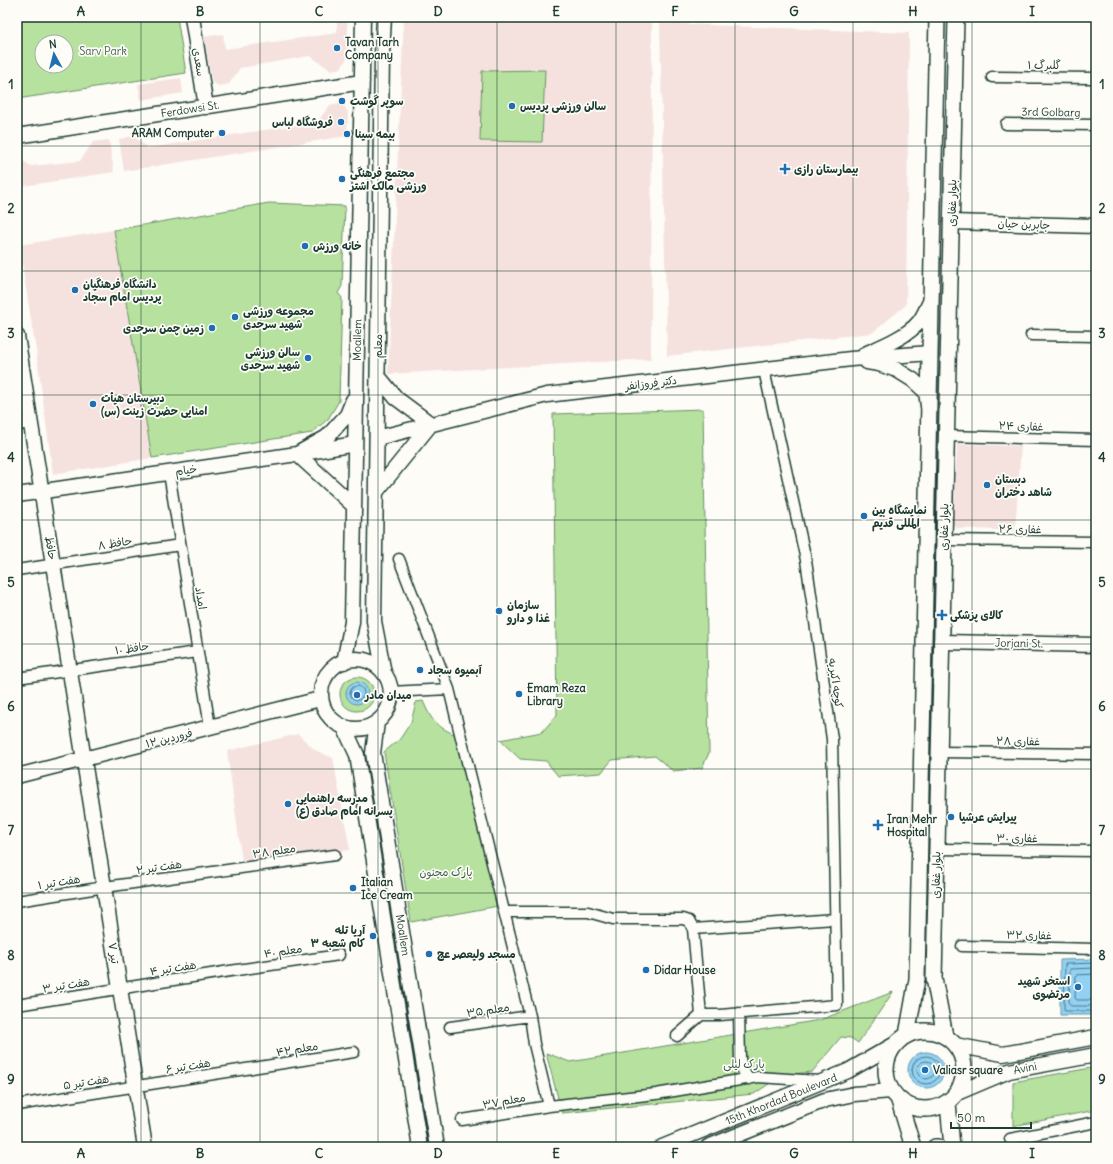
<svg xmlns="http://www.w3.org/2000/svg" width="1113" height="1164" viewBox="0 0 1113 1164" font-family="Delius,'Playpen Sans Arabic',sans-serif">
	<rect width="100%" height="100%" fill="#fdfcf7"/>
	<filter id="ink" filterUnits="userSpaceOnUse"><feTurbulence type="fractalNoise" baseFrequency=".025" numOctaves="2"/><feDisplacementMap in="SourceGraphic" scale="8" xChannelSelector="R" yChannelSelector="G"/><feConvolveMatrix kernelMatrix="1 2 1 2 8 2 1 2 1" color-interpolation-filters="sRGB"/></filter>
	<g filter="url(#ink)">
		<path fill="#f5e2de" d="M337,17H347L349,55L341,68L331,70L310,56L240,68L229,84L218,86L212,82L204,37L223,34L225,49L337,33Z
			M404,17H652L651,359L388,374Z
			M686,17H915V22Z
			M660,23L909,33L906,305L872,333L667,356Z
			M181,78L183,93L141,100L138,84Z
			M342,103L348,112L347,136L124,171L119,139L133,136L148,148L317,122L330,105Z
			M109,140L114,172L17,187V157L31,166L80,161L93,142Z
			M114,230L152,458L53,474L36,350L19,245Z
			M957,444L1021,446L1015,531L957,528L953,524Z
			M298,734L315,750L333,758L350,850L242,861L227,751Z"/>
		<path fill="#b7e19e" stroke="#6b8f69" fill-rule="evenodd" d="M17,17H177L186,73L17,99ZM42,42H66V66H42Z
			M545,70L542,142L480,141L482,71Z
			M269,203L345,206L342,286L338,293L342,298L339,401L328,419L312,433L152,458L114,230Z
			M703,409L709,753L702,768L673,771L655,756L612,760L601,773L558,776L546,761L520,759L500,740L542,732L557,715L553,414Z
			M340 694a17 17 0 1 1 34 0a17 17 0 1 1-34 0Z
			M423,701C432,722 436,726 458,736L498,906L411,922L384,752L400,739L411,722L416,702Z
			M893,992L858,1043L851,1038L841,1037L812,1072L782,1075L754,1094L562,1113L546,1053L570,1062L820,1020Z
			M1096,1067V1110L1013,1126V1082Z"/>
		<path fill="#92d1f3" stroke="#6496a7" d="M346 693a11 11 0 1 1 22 0a11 11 0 1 1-22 0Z
			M1096,959V1015H1060V960Z
			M908 1070a18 18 0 1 1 36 0a18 18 0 1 1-36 0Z"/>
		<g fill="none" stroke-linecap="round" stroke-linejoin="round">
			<path stroke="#4d7880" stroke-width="1" d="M350 693a7 7 0 1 1 14 0a7 7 0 1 1-14 0Z
				M1096,963L1066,964H1065L1064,1009L1065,1011H1096
				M1096,968L1070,969L1069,1004L1071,1006H1096
				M1096,974L1076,975L1075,998L1077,1000H1096
				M912 1070a14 14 0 1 1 28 0a14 14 0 1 1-28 0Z
				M917 1070a9 9 0 1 1 18 0a9 9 0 1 1-18 0Z"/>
			<g stroke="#1f3d34" stroke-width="13">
				<path id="street" d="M992,77L1096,78
					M1006,124L1096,125
					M1031,335L1096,336
					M17,425L30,423
					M946,436L1096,440
					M169,473L210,727
					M944,540L1096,542
					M399,559L449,689
					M17,570L180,545
					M17,678L197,652
					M390,692L449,689L530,1016L534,1044L549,1106L656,1094L758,1077L819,1081
					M939,752L1096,754
					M937,849L1096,851
					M17,901L105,887L335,855
					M504,912H588L613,919H683L689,921L693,929L701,1015
					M693,929L835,919
					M962,946L1096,949
					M17,1005L230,971L339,955
					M739,1013L740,1059L743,1071L749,1079
					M450,1027L530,1016
					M677,1036L701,1015H720L837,1005L832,739L806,560L764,370
					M17,1105L354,1052
					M462,1120L549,1106
					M1010,1139L1096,1122"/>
			</g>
			<g stroke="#1f3d34" stroke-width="17">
				<path id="secondary" d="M192,17L206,107
					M384,17L382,56L374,621L384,673
					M17,136L362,82
					M951,222L1096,226
					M17,336L145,1147
					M865,354C881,347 908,336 919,322C924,316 927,307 931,300
					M867,362L879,364L897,370L913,380L926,392L928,406
					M353,400L347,415L327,437L297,454L354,506
					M377,438L547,395L851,359L930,353
					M376,492L431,424L396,398L378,376
					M17,495L297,454L355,444
					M941,642L1096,645
					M321 694a35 35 0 1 1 70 0a35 35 0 1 1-70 0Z
					M344,662L352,622L363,17
					M377,722L373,753L437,1147
					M344,727L357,755L420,1147
					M17,776L320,699
					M955,1045L1003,1054L1096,1037
					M957,1093L1009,1071L1096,1055
					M662,1147L848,1071L897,1043
					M708,1147L825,1100L854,1094L891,1091"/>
			</g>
			<g stroke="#1f3d34" stroke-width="18">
				<path id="primary" d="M886 1070a39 39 0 1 1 78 0a39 39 0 1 1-78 0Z
					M907,1035L917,979L937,17
					M945,1036L934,978L956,17
					M899,1101L913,1147
					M948,1103L952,1147
					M935,1147H938"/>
			</g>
			<use href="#street" stroke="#fdfcf7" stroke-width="10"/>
			<use href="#secondary" stroke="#fdfcf7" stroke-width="14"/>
			<use href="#primary" stroke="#fdfcf7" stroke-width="15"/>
		</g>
	</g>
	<path fill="none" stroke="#1f3d34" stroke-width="1" stroke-opacity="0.55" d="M141,17V1147M260,17V1147M378,17V1147M497,17V1147M616,17V1147M735,17V1147M853,17V1147M972,17V1147M17,146H1096M17,271H1096M17,395H1096M17,520H1096M17,644H1096M17,769H1096M17,893H1096M17,1018H1096"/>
	<g fill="#1f6fb2" stroke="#fdfcf7" stroke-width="1.5">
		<circle cx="337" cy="48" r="4"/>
		<circle cx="342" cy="101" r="4"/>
		<circle cx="512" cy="106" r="4"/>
		<circle cx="341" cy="122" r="4"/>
		<circle cx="222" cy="133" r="4"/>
		<circle cx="347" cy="134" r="4"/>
		<path d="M783 163h4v4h4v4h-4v4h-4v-4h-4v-4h4z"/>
		<circle cx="342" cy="179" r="4"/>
		<circle cx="305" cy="246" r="4"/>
		<circle cx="75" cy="290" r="4"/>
		<circle cx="235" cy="317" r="4"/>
		<circle cx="212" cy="328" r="4"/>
		<circle cx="308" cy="358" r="4"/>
		<circle cx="93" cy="404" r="4"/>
		<circle cx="987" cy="485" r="4"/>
		<circle cx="864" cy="516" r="4"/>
		<circle cx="499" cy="611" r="4"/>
		<path d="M940 609h4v4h4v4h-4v4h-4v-4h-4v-4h4z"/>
		<circle cx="420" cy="670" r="4"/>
		<circle cx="519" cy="694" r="4"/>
		<circle cx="357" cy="695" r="4"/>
		<circle cx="288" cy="804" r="4"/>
		<circle cx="951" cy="817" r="4"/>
		<path d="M876 819h4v4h4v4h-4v4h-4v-4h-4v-4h4z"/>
		<circle cx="353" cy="888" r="4"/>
		<circle cx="373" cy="936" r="4"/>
		<circle cx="429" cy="954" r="4"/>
		<circle cx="646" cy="970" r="4"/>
		<circle cx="1078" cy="987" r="4"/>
		<circle cx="925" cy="1070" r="4"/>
	</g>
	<g text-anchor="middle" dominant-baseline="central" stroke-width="3.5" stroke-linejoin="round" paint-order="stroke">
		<g font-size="11" font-weight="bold" fill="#1f3d34" stroke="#fdfcf7" text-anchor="start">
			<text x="345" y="42">Tavan Tarh<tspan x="345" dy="13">Company</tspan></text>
			<text x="350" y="101">سوپر گوشت</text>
			<text x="520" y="106">سالن ورزشی پردیس</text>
			<text x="333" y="122" text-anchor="end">فروشگاه لباس</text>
			<text x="214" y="133" text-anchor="end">ARAM Computer</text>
			<text x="355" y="134">بیمه سینا</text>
			<text x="794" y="169">بیمارستان رازی</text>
			<text x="350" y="173">مجتمع فرهنگی<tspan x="350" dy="13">ورزشی مالک اشتر</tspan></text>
			<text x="313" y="246">خانه ورزش</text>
			<text x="83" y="284">دانشگاه فرهنگیان<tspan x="83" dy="13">پردیس امام سجاد</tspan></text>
			<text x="243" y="311">مجموعه ورزشی<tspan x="243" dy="13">شهید سرحدی</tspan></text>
			<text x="204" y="328" text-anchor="end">زمین چمن سرحدی</text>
			<text x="300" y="352" text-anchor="end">سالن ورزشی<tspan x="300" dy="13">شهید سرحدی</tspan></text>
			<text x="101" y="398">دبیرستان هیأت<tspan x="101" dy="13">امنایی حضرت زینت (س)</tspan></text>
			<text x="995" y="479">دبستان<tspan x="995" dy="13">شاهد دختران</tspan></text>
			<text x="872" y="510">نمایشگاه بین<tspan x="872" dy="13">المللی قدیم</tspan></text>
			<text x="507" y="605">سازمان<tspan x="507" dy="13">غذا و دارو</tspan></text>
			<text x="950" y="615">کالای پزشکی</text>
			<text x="428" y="670">آبمیوه سجاد</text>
			<text x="527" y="688">Emam Reza<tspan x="527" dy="13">Library</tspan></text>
			<text x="365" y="695">میدان مادر</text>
			<text x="296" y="798">مدرسه راهنمایی<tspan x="296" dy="13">پسرانه امام صادق (ع)</tspan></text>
			<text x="959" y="817">پیرایش عرشیا</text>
			<text x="887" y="819">Iran Mehr<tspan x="887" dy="13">Hospital</tspan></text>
			<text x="361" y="882">Italian<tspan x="361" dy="13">Ice Cream</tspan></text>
			<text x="365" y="930" text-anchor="end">آریا تله<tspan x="365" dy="13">کام شعبه ۳</tspan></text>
			<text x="437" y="954">مسجد ولیعصر عج</text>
			<text x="654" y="970">Didar House</text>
			<text x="1070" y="981" text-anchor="end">استخر شهید<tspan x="1070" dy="13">مرتضوی</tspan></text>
			<text x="933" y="1070">Valiasr square</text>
		</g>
		<g font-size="11" fill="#3d5e49" stroke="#fdfcf7">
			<text x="103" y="51">Sarv Park</text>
			<text x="446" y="872">پارک مجنون</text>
			<text x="744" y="1064">پارک لیلی</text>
		</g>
		<g font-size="11" fill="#1f3d34" stroke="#fdfcf7">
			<text transform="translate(199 62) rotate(81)">سعدی</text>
			<text x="1044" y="65">گلبرگ ۱</text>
			<text transform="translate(190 109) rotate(-9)">Ferdowsi St.</text>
			<text transform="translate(1051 112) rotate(1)">3rd Golbarg</text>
			<text transform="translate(952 203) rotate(-89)">بلوار غفاری</text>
			<text transform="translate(1024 224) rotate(2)">جابربن حیان</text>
			<text transform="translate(357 340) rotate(-89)">Moallem</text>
			<text transform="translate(378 346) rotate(-89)">معلم</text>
			<text transform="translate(651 383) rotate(-7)">دکتر فروزانفر</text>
			<text transform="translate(1021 426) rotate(2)">غفاری ۲۴</text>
			<text transform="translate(186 470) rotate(-8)">خیام</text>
			<text transform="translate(944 527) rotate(-89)">بلوار غفاری</text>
			<text transform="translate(1020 529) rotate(1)">غفاری ۲۶</text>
			<text transform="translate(115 543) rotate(-9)">حافظ ۸</text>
			<text transform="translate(51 548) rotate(81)">حافظ</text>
			<text transform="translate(201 598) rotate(81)">امداد</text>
			<text transform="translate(1019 643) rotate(1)">Jorjani St.</text>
			<text transform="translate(132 648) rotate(-8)">حافظ ۱۰</text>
			<text transform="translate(836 683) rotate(82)">کوچه اکبریه</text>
			<text transform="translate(169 738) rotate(-14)">۱۲ فروردین</text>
			<text transform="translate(1018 741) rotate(1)">غفاری ۲۸</text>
			<text transform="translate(1017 838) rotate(1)">غفاری ۳۰</text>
			<text transform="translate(274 851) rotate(-8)">معلم ۳۸</text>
			<text transform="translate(159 867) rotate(-8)">هفت تیر ۲</text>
			<text transform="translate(936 875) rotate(-89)">بلوار غفاری</text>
			<text transform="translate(59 882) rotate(-9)">هفت تیر ۱</text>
			<text transform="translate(403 935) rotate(81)">Moallem</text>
			<text transform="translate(1029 935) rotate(1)">غفاری ۳۲</text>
			<text transform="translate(283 951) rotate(-8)">معلم ۴۰</text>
			<text transform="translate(114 953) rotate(82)">۷ تیر</text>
			<text transform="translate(173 968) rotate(-9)">هفت تیر ۴</text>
			<text transform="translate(66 985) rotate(-9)">هفت تیر ۳</text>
			<text transform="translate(488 1010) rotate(-8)">معلم ۳۵</text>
			<text transform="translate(297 1049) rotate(-9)">معلم ۴۲</text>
			<text transform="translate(188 1066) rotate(-9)">هفت تیر ۶</text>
			<text transform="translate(1025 1068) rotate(-11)">Avini</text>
			<text transform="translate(86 1082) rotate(-9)">هفت تیر ۵</text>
			<text transform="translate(781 1099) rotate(-22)">15th Khordad Boulevard</text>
			<text transform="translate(504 1101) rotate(-10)">معلم ۳۷</text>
		</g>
	</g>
	<rect width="1113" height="1164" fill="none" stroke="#fdfcf7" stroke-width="44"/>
	<g transform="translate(54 54) rotate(353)"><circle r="19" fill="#fdfcf7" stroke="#a4b0a9"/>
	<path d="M0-3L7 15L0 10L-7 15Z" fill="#1f6fb2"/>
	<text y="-6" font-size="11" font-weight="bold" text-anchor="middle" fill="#1f3d34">N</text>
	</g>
	<path d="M951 1122v6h80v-6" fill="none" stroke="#1f3d34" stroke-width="2"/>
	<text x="957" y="1122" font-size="12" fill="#1f3d34" stroke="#fdfcf7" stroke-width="3" paint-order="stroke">50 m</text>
	<rect x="22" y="22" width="1069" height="1120" fill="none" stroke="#1f3d34" stroke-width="1.5"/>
	<g font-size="13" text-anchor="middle" font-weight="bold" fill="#1f3d34">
		<text x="81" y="16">A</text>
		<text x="200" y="16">B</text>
		<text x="319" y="16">C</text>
		<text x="438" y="16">D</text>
		<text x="556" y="16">E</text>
		<text x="675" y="16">F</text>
		<text x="794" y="16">G</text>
		<text x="913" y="16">H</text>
		<text x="1032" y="16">I</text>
		<text x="11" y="89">1</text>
		<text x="1102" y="89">1</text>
		<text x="11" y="213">2</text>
		<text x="1102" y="213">2</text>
		<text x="11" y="338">3</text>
		<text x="1102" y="338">3</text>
		<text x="11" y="462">4</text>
		<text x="1102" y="462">4</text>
		<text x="11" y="587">5</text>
		<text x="1102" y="587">5</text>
		<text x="11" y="711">6</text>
		<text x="1102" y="711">6</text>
		<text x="11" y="835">7</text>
		<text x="1102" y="835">7</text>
		<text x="11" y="960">8</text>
		<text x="1102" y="960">8</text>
		<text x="11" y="1084">9</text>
		<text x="1102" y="1084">9</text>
		<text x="81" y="1158">A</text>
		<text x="200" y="1158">B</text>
		<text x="319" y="1158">C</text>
		<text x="438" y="1158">D</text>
		<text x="556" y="1158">E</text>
		<text x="675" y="1158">F</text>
		<text x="794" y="1158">G</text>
		<text x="913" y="1158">H</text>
		<text x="1032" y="1158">I</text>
	</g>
</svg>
